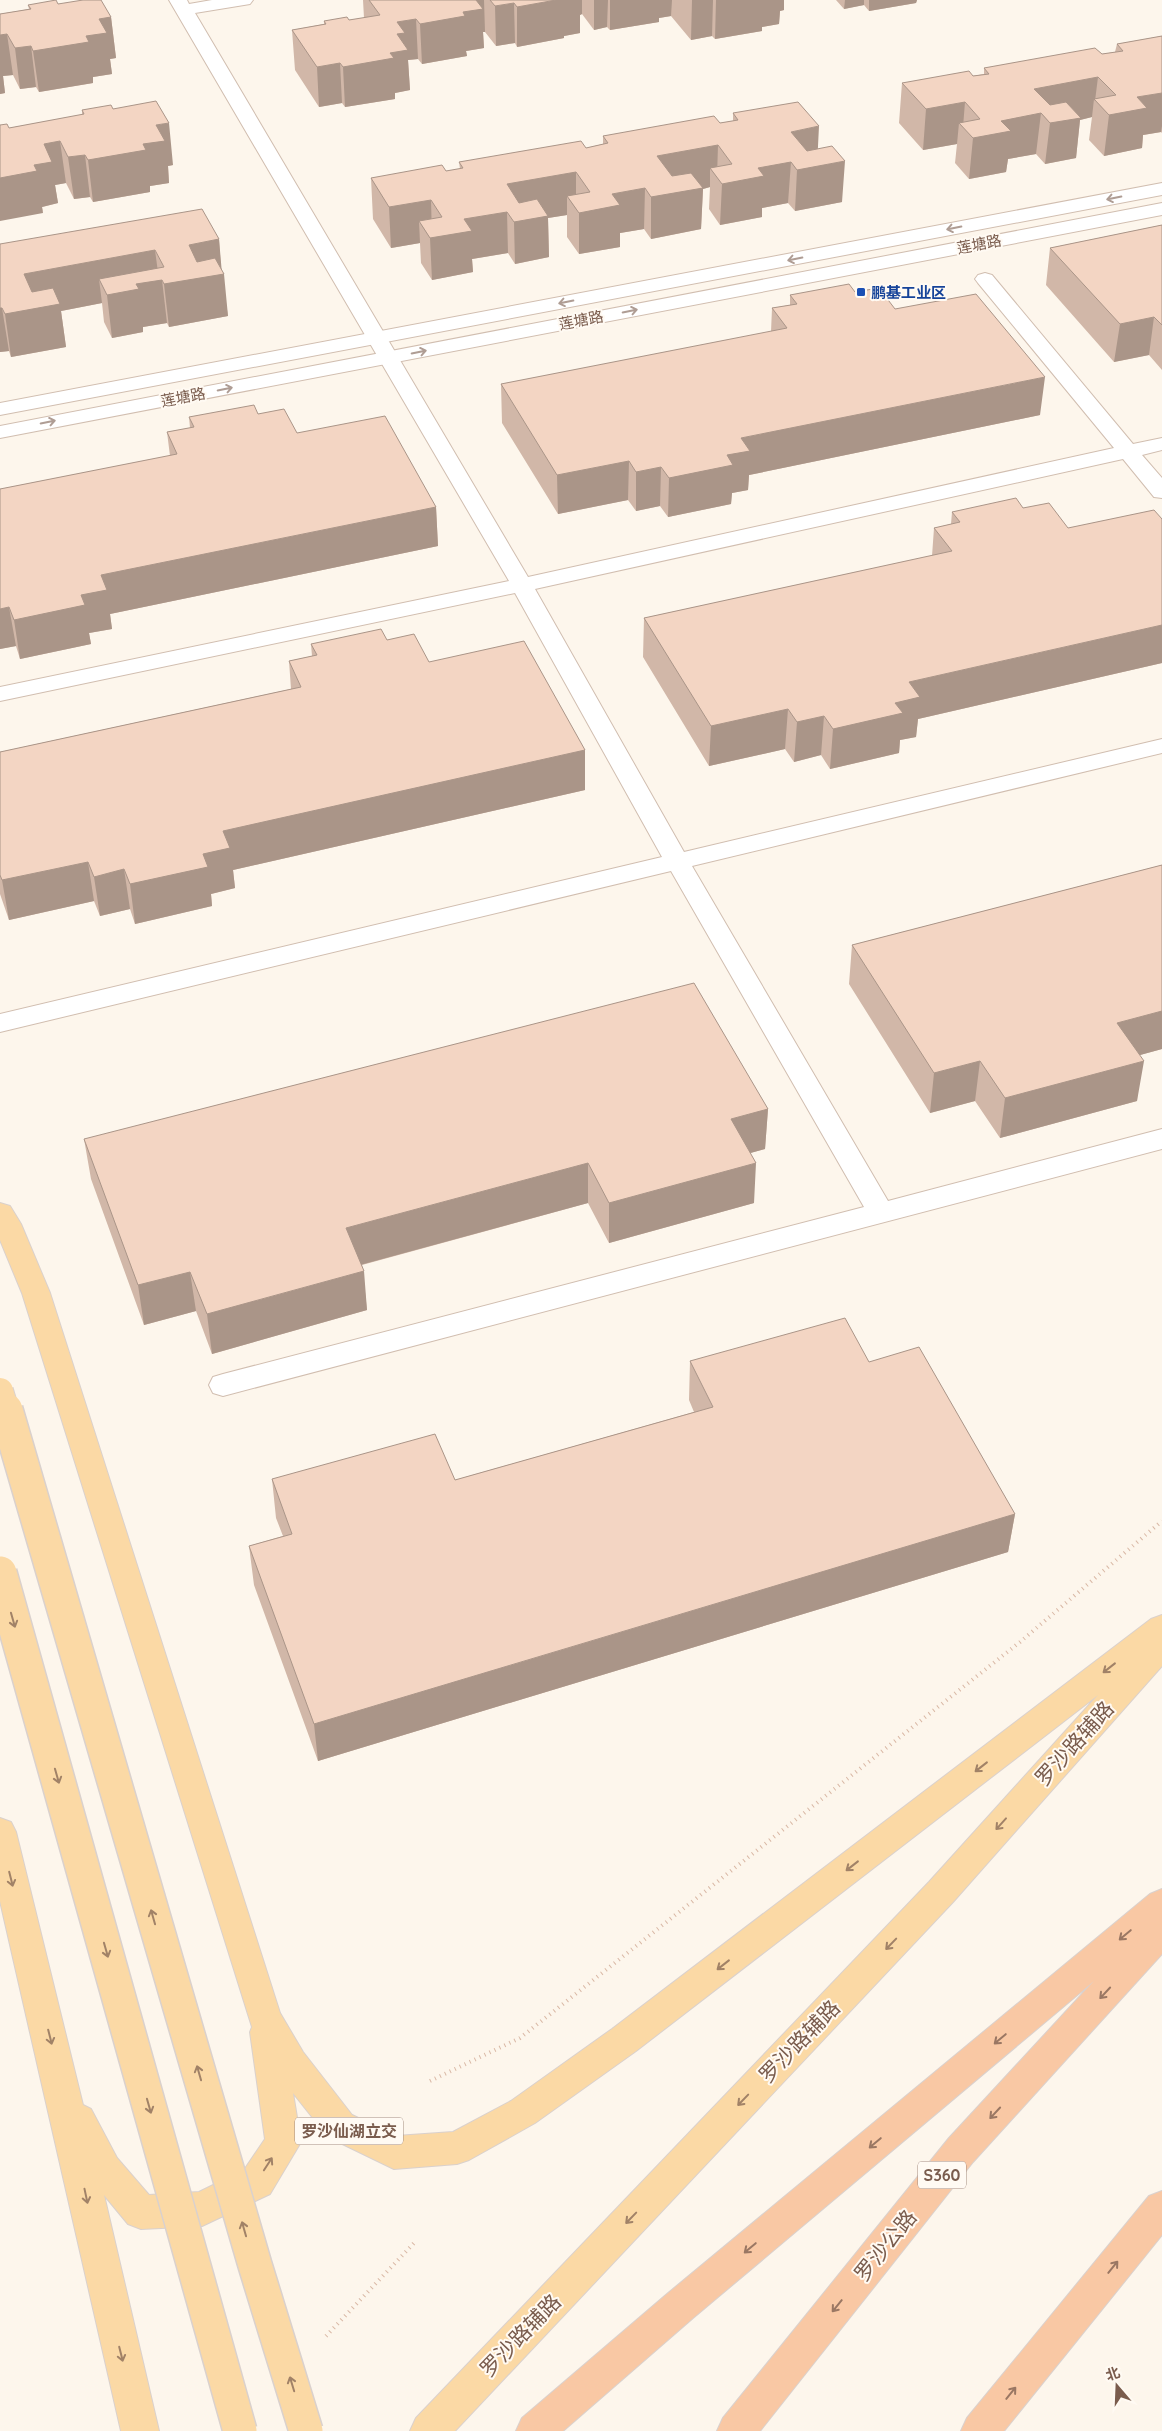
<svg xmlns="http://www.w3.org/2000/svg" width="1162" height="2431" viewBox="0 0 1162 2431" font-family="Quicksand,'Noto Sans SC',sans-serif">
	<rect width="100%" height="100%" fill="#fdf6ec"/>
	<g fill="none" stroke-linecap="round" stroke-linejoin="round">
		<g stroke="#d1beb0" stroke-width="2">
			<path id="minor" d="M169,0H187L189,4L212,0H253L250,4L244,5L195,13L528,577L1114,448L978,283L975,279L978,275L985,273L992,275L1133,444L1162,438V450L1142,455L1162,478V498L1154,497L1123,459L535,589L684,852L1162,739V753L692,866L888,1201L1162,1129V1149L223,1396L213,1393L209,1385L213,1377L223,1374L864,1207L671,871L0,1032V1014L662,857L515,593L0,701V687L509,581Z"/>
		</g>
		<g stroke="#d1beb0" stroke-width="2">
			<path id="tertiary" d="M1162,183V195L0,415V403Z
				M1162,203V215L0,438V426Z"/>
		</g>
		<g stroke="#dad1cd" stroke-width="2">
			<path id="primary" d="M0,1203L10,1206L21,1224L50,1293L280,2013L303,2052L352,2115L396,2136L453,2132L511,2101L612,2029L1151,1619L1162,1615V1666L953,1902L455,2431H410L416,2418L929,1882L1098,1695L636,2051L535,2123L469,2160L457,2164L394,2169L328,2137L293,2093L301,2142L270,2194L202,2226L141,2229L128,2224L104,2195L159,2431H121L0,1901V1818L11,1822L16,1832L83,2105L91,2109L117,2158L149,2195L199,2192L244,2170L265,2139L250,2032L252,2027L22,1293L0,1240Z"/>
		</g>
		<g stroke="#dad1cd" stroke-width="2">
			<path id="trunk" d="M1162,1889V1954L973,2162L760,2431H717L723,2418L949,2138L1094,1981L693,2318L563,2431H516L522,2418L667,2294L1150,1894Z
				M1162,2191V2235L1004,2431H961L967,2418L1149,2196Z"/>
		</g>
		<path stroke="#d9b8a5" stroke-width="4" stroke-dasharray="1 4.5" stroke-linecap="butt" d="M430,2081L520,2038L1020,1642L1162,1521
			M326,2336L416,2241"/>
		<use href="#minor" fill="#fff" fill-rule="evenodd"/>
		<use href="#tertiary" fill="#fff" fill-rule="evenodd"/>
		<use href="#primary" fill="#fbd9a5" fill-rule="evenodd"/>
		<use href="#trunk" fill="#f9c8a4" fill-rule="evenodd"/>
		<g stroke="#dad1cd" stroke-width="28" stroke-linecap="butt">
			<path id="primary-bridge-far1" d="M0,1391L6,1411"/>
		</g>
		<g stroke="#dad1cd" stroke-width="36" stroke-linecap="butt">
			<path id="primary-bridge" d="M6,1410L255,2265L306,2431
				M0,1573L240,2431"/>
		</g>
		<use href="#primary-bridge-far1" stroke="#fbd9a5" stroke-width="26"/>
		<use href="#primary-bridge" stroke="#fbd9a5" stroke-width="33"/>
	</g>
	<path fill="#d1b7a8" d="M363,0H784V10L780,11L779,24L762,27V31L715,39L712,36L691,40L671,16L659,18V22L610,30L607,27L594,30L582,14L580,15V33L564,36V38L517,47L515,43L496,46L485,32H483L484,48L466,51L467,56L422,64L418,59L408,60L410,90L395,93V99L345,107L342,103L319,107L295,70L292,30L324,24V21L349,20L364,18Z
		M836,0H917L916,3L869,11L864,5L844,9Z
		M58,4L111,17L116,58L110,59L112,74L93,77V83L39,92L36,87L20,89L13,75L3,76L5,93L0,94V14L29,9L28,5Z
		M1162,36V133L1161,132L1143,135L1142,148L1104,156L1089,140L1092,117L1080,120L1076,158L1045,164L1036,154L1008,159L1006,172L969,179L955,163L957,144L923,150L899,123L902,83L973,76L984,74V68L1102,54L1115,52L1117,44Z
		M113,109L173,165L168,166L169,183L150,186V192L93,202L90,197L74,199L66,183L55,185L58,203L42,207L43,213L9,128L82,115V110Z
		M733,113L818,149L842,202L795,211L788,203L762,208V217L720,225L709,209L710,187L703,189L701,229L651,239L644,229L620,233V247L579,254L567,237V215L548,218L549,257L515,264L508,253L472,259L473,272L432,280L421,263L420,243L391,248L373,219L371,178L446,171L460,169L459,162L586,148L603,144V136L720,123L733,121Z
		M1162,225V370L1149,355L1114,362L1046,285L1050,248Z
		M219,239L221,269L228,316L169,327L167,323L143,327V332L112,338L104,322L102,303L61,311L66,347L11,357L9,351L0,352V244Z
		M855,292L895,309L1040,415L749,475L748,490L732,493L731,504L668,517L660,506L636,511L628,500L558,514L502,423L501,384L771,332L772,308L790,305V295Z
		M258,414L297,433L436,507L438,546L110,614L112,629L89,633L91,644L20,659L16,646L0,649V489L170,456L167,432L190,428L189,417Z
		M1023,508L1068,528L1162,519V663L918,719L916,737L900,740L899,753L830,769L821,755L794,762L785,749L709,766L643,657L644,618L932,556L934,528L951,524L952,512Z
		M387,640L429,662L585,750V790L233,870L235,888L211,894L212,906L135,924L130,909L100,916L94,901L9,920L0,894V752L291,689L289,661L312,656L311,644Z
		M1162,865V1049L1140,1055L1137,1101L1000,1138L975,1101L930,1113L849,984L852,945Z
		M768,1109L765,1149L750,1153L754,1203L609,1243L588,1203L362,1265L367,1310L212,1354L196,1311L144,1325L91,1179L84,1139Z
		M690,1361L869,1362L1015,1514L1008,1552L318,1761L254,1585L249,1546L283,1536L276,1518L272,1479L455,1480L694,1412L689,1400Z"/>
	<path fill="#aa9588" d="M473,0H484L485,32H483L484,48L466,51L467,56L422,64L420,24L463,12Z
		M556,0H582V14L580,15V33L564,36V38L517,47V7Z
		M594,0H608L607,27L594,30Z
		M610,0H672L671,16L659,18V22L610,30Z
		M692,0H713L712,36L691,40Z
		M716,0H784V10L780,11L779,24L762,27V31L715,39Z
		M845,0H864V5L844,9Z
		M869,0H917L916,3L869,11Z
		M514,3L515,43L496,46L495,6Z
		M111,17L116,58L110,59L112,74L93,77V83L39,92L33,51L99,19Z
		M416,19L418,59L408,60L410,90L395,93V99L345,107L343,67L390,53L397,22Z
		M7,34L13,75L3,76L5,93L0,94V35Z
		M31,46L36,87L20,89L15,48Z
		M340,63L342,103L319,107L317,67Z
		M1098,77L1095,101L1094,99L1092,117L1080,120L1076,158L1045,164L1050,123L1041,113L1036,154L1008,159L1006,172L969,179L973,138L1001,121L1034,89Z
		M1162,93V126L1161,132L1143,135L1142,148L1104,156L1109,115L1137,97Z
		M965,102L963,127L959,123L957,144L923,150L926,109Z
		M169,123L173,165L168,166L169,183L150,186V192L93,202L88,160L143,144L156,125Z
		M819,126L817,166L845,161L842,202L795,211L797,170L791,162L788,203L762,208V217L720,225L722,184L758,168L791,132Z
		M60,141L66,183L55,185L58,203L42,207L43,213L0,221V178L44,144Z
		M718,145L717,177L710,168V187L703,189L701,229L651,239V197L657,156Z
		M85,155L90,197L74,199L68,157Z
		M576,172V209L567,196V215L548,218L549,257L515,264L514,222L507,184Z
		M645,188L644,229L620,233V247L579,254V213L612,194Z
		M431,200L432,238L464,219L507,212L508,253L472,259L473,272L432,280L430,238L419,221L420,243L391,248L389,207Z
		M219,239L222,274H224L228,316L169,327L164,284L189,245Z
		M155,250L159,280H162L167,323L143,327V332L112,338L107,295L99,279L102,303L61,311L66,347L11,357L5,314L24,274Z
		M0,308H2L9,351L0,352Z
		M1154,317L1149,355L1114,362L1120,324Z
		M1045,377L1040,415L749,475L748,490L732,493L731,504L668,517L669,478L727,455L741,438Z
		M629,461L628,500L558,514L557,475Z
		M661,467L660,506L636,511V472Z
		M436,507L438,546L110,614L112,629L89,633L91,644L20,659L14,620L81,595L101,575Z
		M9,607L16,646L0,649V609Z
		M1162,625V663L918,719L916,737L900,740L899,753L830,769L833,729L895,703L909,682Z
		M788,709L785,749L709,766L711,726Z
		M824,716L821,755L794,762L797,722Z
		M585,750V790L233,870L235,888L211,894L212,906L135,924L130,884L203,854L223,831Z
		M88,862L94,901L9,920L2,880Z
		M124,869L130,909L100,916L94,877Z
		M1162,1011V1049L1111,1063L1117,1023Z
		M980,1061L975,1101L930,1113L934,1073Z
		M1144,1061L1137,1101L1000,1138L1005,1098Z
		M768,1109L765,1149L729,1159L731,1119Z
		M588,1163V1203L349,1268L346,1228Z
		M756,1163L754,1203L609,1243V1203Z
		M364,1271L367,1310L212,1354L207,1314Z
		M190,1272L196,1311L144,1325L138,1285Z
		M1015,1514L1008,1552L318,1761L314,1724Z"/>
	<path fill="#f3d5c3" stroke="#aa9588" d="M56,0L58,4L83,0H101L111,17L99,19L107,33L86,36L89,42L33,51L31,46L15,48L7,34L0,35V14L31,9L28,5Z
		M369,0H476L483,9L463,12L465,16L420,24L416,19L397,22L405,33L397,34L408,50L390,53L394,58L343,67L340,63L317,67L292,30L326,24L324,21L347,17L349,20L380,15Z
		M490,0H556L517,7L514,3L495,6Z
		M1162,36V93L1137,97L1147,108L1109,115L1094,99L1116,95L1098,77L1034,89L1050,105L1066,102L1081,118L1050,123L1041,113L1001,121L1011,131L973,138L959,123L980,119L965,102L926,109L902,83L969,71L973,76L989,74L984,68L1095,48L1102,54L1123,51L1117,44Z
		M156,101L169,123L156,125L165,141L143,144L146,150L88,160L85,155L68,157L60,141L44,144L52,162L34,165L37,171L0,178V125L7,124L9,128L84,114L82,110L111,105L113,109Z
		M798,102L819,126L791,132L807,151L832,146L845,161L797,170L791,162L758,168L764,176L722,184L710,168L732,164L718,145L657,156L672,176L691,173L703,188L651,197L645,188L612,194L620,205L579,213L567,196L590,192L576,172L507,184L519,203L537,199L548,216L514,222L507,212L464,219L472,231L430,238L419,221L442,217L431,200L389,207L371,178L442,165L446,171L463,168L459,162L581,141L586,148L608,143L603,136L714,116L720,123L738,120L733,113Z
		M202,209L219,239L189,245L197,262L215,258L224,274L164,284L162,280L136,284L139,289L107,295L99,279L164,267L155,250L24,274L32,292L53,288L60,304L5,314L2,308H0V244Z
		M1162,225V325L1154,317L1120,324L1050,248Z
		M849,284L855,292L879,288L895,309L976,294L1045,377L741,438L750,451L727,455L733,465L669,478L661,467L636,472L629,461L557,475L501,384L787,328L772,308L797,304L790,295Z
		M254,405L258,414L284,409L297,433L385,416L436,507L101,575L107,590L81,595L85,605L14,620L9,607L0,609V489L177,454L167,432L194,427L189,417Z
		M1016,498L1023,508L1049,503L1068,528L1154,510L1162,519V625L909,682L920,697L895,703L903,713L833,729L824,716L797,722L788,709L711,726L644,618L952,551L934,528L960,522L952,512Z
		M381,629L387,640L414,634L429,662L524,641L585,750L223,831L230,848L203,854L208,867L130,884L124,869L94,877L88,862L2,880L0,875V752L301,687L289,661L317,655L311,644Z
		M1162,865V1011L1117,1023L1144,1061L1005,1098L980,1061L934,1073L852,945Z
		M694,983L768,1109L731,1119L756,1163L609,1203L588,1163L346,1228L364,1271L207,1314L190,1272L138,1285L84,1139Z
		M845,1318L869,1362L919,1347L1015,1514L314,1724L249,1546L292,1534L272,1479L435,1434L455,1480L713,1407L690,1361Z"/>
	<defs><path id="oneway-shaft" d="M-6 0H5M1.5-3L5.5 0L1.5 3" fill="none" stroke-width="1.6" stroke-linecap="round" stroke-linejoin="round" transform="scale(1.25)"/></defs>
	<g stroke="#af9d94">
		<use href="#oneway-shaft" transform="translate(1114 198) rotate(169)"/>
		<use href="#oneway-shaft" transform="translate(954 228) rotate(169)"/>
		<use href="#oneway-shaft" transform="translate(795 259) rotate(169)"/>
		<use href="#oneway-shaft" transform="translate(566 302) rotate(169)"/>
		<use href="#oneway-shaft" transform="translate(630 311) rotate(-11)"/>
		<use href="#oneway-shaft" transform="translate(419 352) rotate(-11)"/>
		<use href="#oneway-shaft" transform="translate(225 389) rotate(-11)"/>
		<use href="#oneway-shaft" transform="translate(48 422) rotate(-11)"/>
	</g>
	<g stroke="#a18267">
		<use href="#oneway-shaft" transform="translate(13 1620) rotate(74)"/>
		<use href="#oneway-shaft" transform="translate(1109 1668) rotate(142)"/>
		<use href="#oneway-shaft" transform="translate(981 1767) rotate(142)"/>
		<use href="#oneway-shaft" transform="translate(57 1776) rotate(74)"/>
		<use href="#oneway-shaft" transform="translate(1001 1824) rotate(132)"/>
		<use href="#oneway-shaft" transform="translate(852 1866) rotate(142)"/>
		<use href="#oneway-shaft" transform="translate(11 1879) rotate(76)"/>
		<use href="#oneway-shaft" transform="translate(153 1917) rotate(-106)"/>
		<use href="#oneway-shaft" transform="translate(891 1944) rotate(134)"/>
		<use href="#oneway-shaft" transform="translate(106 1950) rotate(74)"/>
		<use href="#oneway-shaft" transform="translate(723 1965) rotate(142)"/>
		<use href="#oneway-shaft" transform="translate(50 2037) rotate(76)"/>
		<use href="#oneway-shaft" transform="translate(199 2073) rotate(-106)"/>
		<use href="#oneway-shaft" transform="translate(743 2100) rotate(134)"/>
		<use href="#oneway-shaft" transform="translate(149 2106) rotate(74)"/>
		<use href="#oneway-shaft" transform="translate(268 2164) rotate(-57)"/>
		<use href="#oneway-shaft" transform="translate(86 2196) rotate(78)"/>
		<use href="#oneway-shaft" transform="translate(631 2218) rotate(134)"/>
		<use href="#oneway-shaft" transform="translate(244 2229) rotate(-106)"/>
		<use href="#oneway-shaft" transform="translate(121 2354) rotate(76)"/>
		<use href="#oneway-shaft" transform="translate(292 2384) rotate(-107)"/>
	</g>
	<g stroke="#9a7763">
		<use href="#oneway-shaft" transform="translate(1125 1935) rotate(140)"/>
		<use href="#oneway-shaft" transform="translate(1105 1993) rotate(133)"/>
		<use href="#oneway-shaft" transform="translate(1000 2039) rotate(140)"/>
		<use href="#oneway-shaft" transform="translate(995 2113) rotate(133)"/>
		<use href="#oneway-shaft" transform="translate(875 2143) rotate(140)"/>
		<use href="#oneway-shaft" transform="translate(750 2248) rotate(140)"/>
		<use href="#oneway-shaft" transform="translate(1113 2267) rotate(-51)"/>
		<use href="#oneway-shaft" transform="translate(837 2306) rotate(129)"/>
		<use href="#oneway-shaft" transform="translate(1011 2393) rotate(-51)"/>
	</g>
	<rect fill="#1a4fb4" stroke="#fffaf3" stroke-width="2" x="856" y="287" width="10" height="10" rx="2.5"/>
	<g text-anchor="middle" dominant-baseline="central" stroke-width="4" stroke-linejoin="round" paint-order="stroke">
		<g font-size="15" fill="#7a5c4d" stroke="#fffaf3">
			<text transform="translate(979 244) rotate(-11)">莲塘路</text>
			<text transform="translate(581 320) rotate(-11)">莲塘路</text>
			<text transform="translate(183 397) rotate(-11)">莲塘路</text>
		</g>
		<g font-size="15" font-weight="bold" fill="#164399" stroke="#fffaf3" text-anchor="start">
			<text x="871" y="292">鹏基工业区</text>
		</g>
		<g fill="#fffaf3" stroke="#a28b7f" stroke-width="1">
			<rect x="295" y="2117.5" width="108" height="27" rx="4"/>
			<rect x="918" y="2161.5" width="48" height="27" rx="4"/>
		</g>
		<g font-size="16" font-weight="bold" fill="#7a5c4d">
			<text x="349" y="2131">罗沙仙湖立交</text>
			<text x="942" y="2175">S360</text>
		</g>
		<g font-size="21" fill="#7a5c4d" stroke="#fffaf3">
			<text transform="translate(1074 1743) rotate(-48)">罗沙路辅路</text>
			<text transform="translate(799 2041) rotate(-46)">罗沙路辅路</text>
			<text transform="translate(885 2245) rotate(-51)">罗沙公路</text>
			<text transform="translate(520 2335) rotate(-46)">罗沙路辅路</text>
		</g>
	</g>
	<g transform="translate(1117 2386) rotate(341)" stroke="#fffaf3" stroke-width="4" paint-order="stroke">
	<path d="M0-4L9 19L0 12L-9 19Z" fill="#7a5c4d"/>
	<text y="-8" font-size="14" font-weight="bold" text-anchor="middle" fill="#7a5c4d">北</text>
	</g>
</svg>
